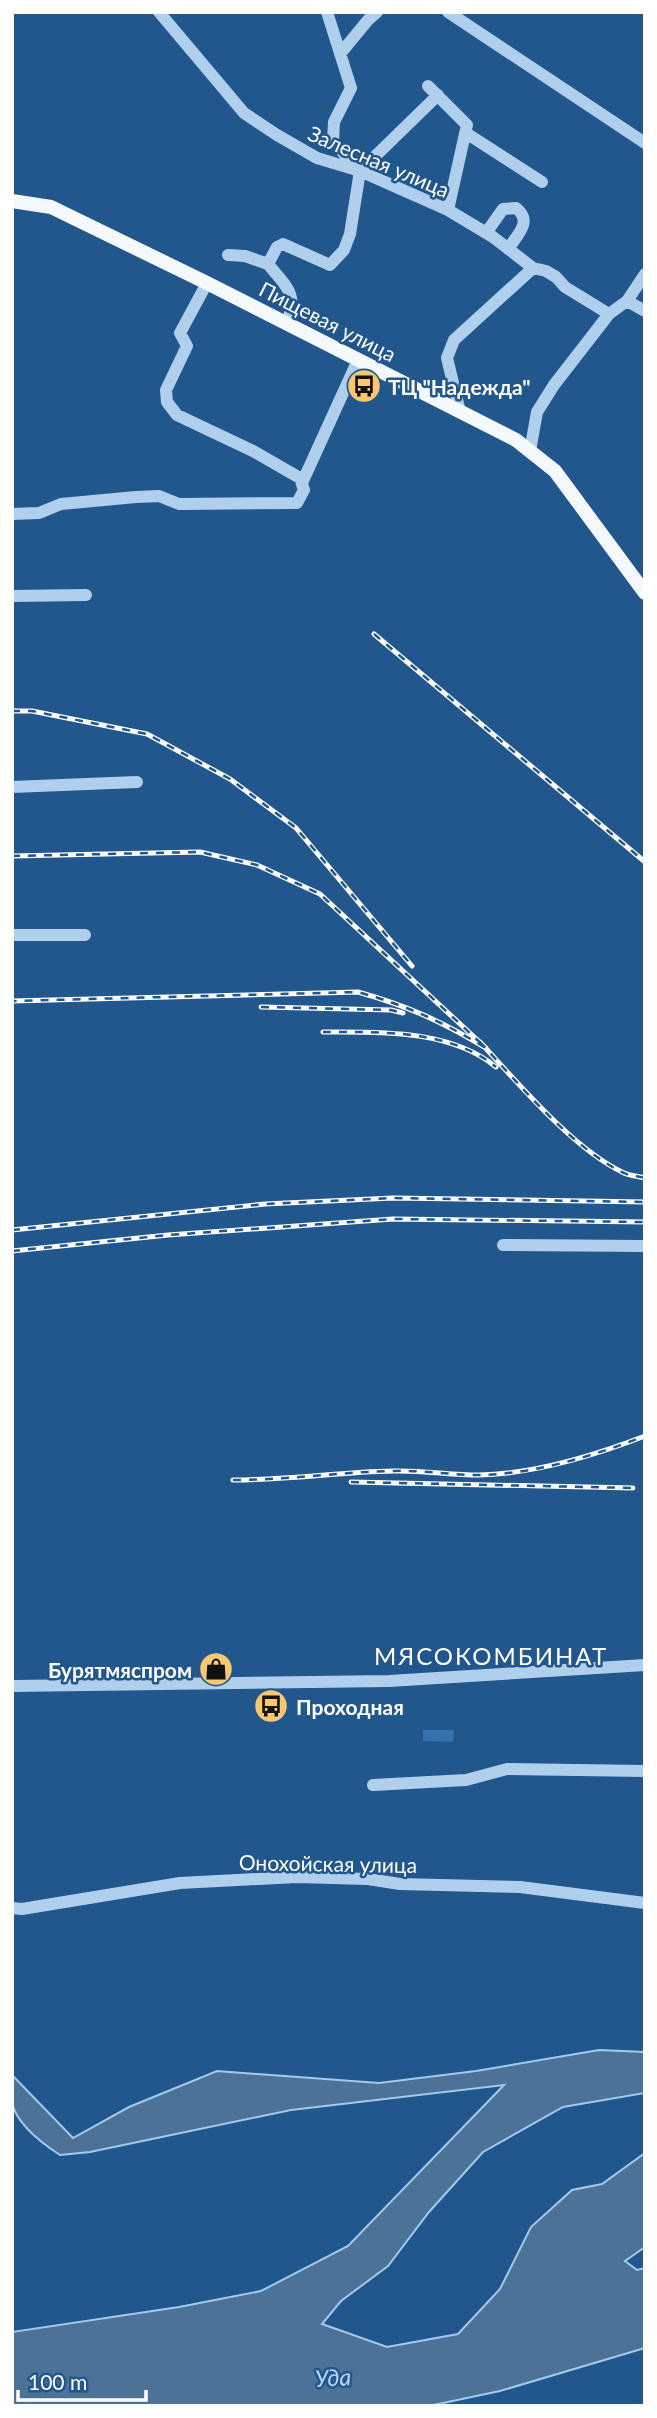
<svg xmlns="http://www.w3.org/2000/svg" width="657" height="2418" viewBox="0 0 657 2418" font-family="Lato,sans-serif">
	<rect width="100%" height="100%" fill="#21578d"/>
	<path fill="#3572aa" d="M423,1730H454L453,1742L423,1741Z"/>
	<path fill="#4d7298" stroke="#a3caed" stroke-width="2" d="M599,2050L645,2052V2093L563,2107L483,2152L429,2212L388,2266L341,2301L322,2324L387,2347L458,2334L500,2289L531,2227L572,2190L602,2184L645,2153V2247L625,2261L637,2270L645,2268V2348L500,2391L429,2406H12V2332L179,2307L261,2291L348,2246L504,2085L291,2110L90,2152L60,2155C43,2144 17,2124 12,2103C11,2095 12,2084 12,2075L73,2138L129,2107L217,2071L379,2083L476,2071Z"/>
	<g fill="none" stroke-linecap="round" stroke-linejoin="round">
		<path stroke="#afcfec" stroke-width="12" d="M159,12L244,113L277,135L317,158L360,171L448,210L493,237L533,268L546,271L556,277L565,287L609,314
			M327,12L351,88L334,122L333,141L358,170
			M448,12L645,143
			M340,54L368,20L377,12
			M428,86L467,125L448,210
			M466,133L542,182
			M486,233L503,209L516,208C533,221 518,234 508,249
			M228,255L245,256L268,264L277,247L283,244L330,265L344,250L350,234L360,171L438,95
			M268,264C287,288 298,292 287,323
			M627,301L645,311
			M460,412L447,358L454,340L533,268
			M530,451L537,412L554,385L609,314L627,301L645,274
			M302,483L358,360
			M12,514L39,513L61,504L136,497L159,496L179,504L297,503L304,490L300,478L253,451L177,415L167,402L166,390L187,346L180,333L207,283
			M12,596L86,595
			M12,787L137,782
			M12,935H85
			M503,1245L645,1246
			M12,1686L389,1681L645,1665
			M373,1785L466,1780L507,1769L645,1771
			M12,1908L22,1909L180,1883L297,1877L368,1879L400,1884L520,1887L645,1903"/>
		<path stroke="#f4f9fe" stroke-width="14" d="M12,201L51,207L207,283L516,440L555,471L645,593"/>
		<g stroke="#fff" stroke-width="5">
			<path id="rail" d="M374,634L645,862
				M12,711H32L147,734L230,779L296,828L412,966
				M12,856L200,852L257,865L320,894L486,1048C441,1021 408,1006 358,992L12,1001
				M261,1007L391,1010L403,1013
				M323,1032C378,1032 450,1029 496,1067
				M480,1042C518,1083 573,1149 624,1173C630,1176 638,1176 645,1178
				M12,1230L265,1204L393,1198L645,1202
				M12,1251L168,1235L393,1219L645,1222
				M233,1480C287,1480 340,1472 393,1471C422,1470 450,1475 479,1475C535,1474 593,1456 645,1436
				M351,1482L633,1488"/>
		</g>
		<use href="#rail" stroke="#21578d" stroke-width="2.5" stroke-dasharray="8" stroke-linecap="butt"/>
	</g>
	<defs>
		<g id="bus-disc" transform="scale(1.75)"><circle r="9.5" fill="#f8c870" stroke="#21578d"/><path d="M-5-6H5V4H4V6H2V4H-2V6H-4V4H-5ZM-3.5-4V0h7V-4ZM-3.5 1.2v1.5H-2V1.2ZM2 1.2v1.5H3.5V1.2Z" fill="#111"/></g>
		<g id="shop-disc" transform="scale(1.75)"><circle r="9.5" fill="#f8c870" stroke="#21578d"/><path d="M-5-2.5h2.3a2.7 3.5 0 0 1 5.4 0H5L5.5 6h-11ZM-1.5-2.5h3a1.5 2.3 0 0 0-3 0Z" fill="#111"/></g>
	</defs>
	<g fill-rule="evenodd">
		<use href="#bus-disc" x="364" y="386"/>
		<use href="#shop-disc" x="216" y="1669"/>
		<use href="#bus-disc" x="271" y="1706"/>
	</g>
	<g text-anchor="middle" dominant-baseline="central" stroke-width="5" stroke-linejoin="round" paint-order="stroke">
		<g font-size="21" fill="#fff" stroke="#21578d">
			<text transform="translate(379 161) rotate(23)">Залесная улица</text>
			<text transform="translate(328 321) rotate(27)">Пищевая улица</text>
			<text transform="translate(328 1863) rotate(1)">Онохойская улица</text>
		</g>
		<g font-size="21" font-weight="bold" fill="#fff" stroke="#21578d" text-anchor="start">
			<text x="388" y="386">ТЦ "Надежда"</text>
			<text x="192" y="1669" text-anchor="end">Бурятмяспром</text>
			<text x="296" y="1706">Проходная</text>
		</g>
		<g font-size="23" font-style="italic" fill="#bbd8f3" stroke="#21578d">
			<text transform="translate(333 2377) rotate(-3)">Уда</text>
		</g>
		<g font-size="24" letter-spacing="2" fill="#fff" stroke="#21578d">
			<text x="491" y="1655">МЯСОКОМБИНАТ</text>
		</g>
	</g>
	<rect width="657" height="2418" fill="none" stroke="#ffffff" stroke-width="28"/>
	<path d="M18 2390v10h128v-10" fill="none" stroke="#ffffff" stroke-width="3.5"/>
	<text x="28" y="2390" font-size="21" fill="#ffffff" stroke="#21578d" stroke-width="5" paint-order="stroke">100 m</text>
</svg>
